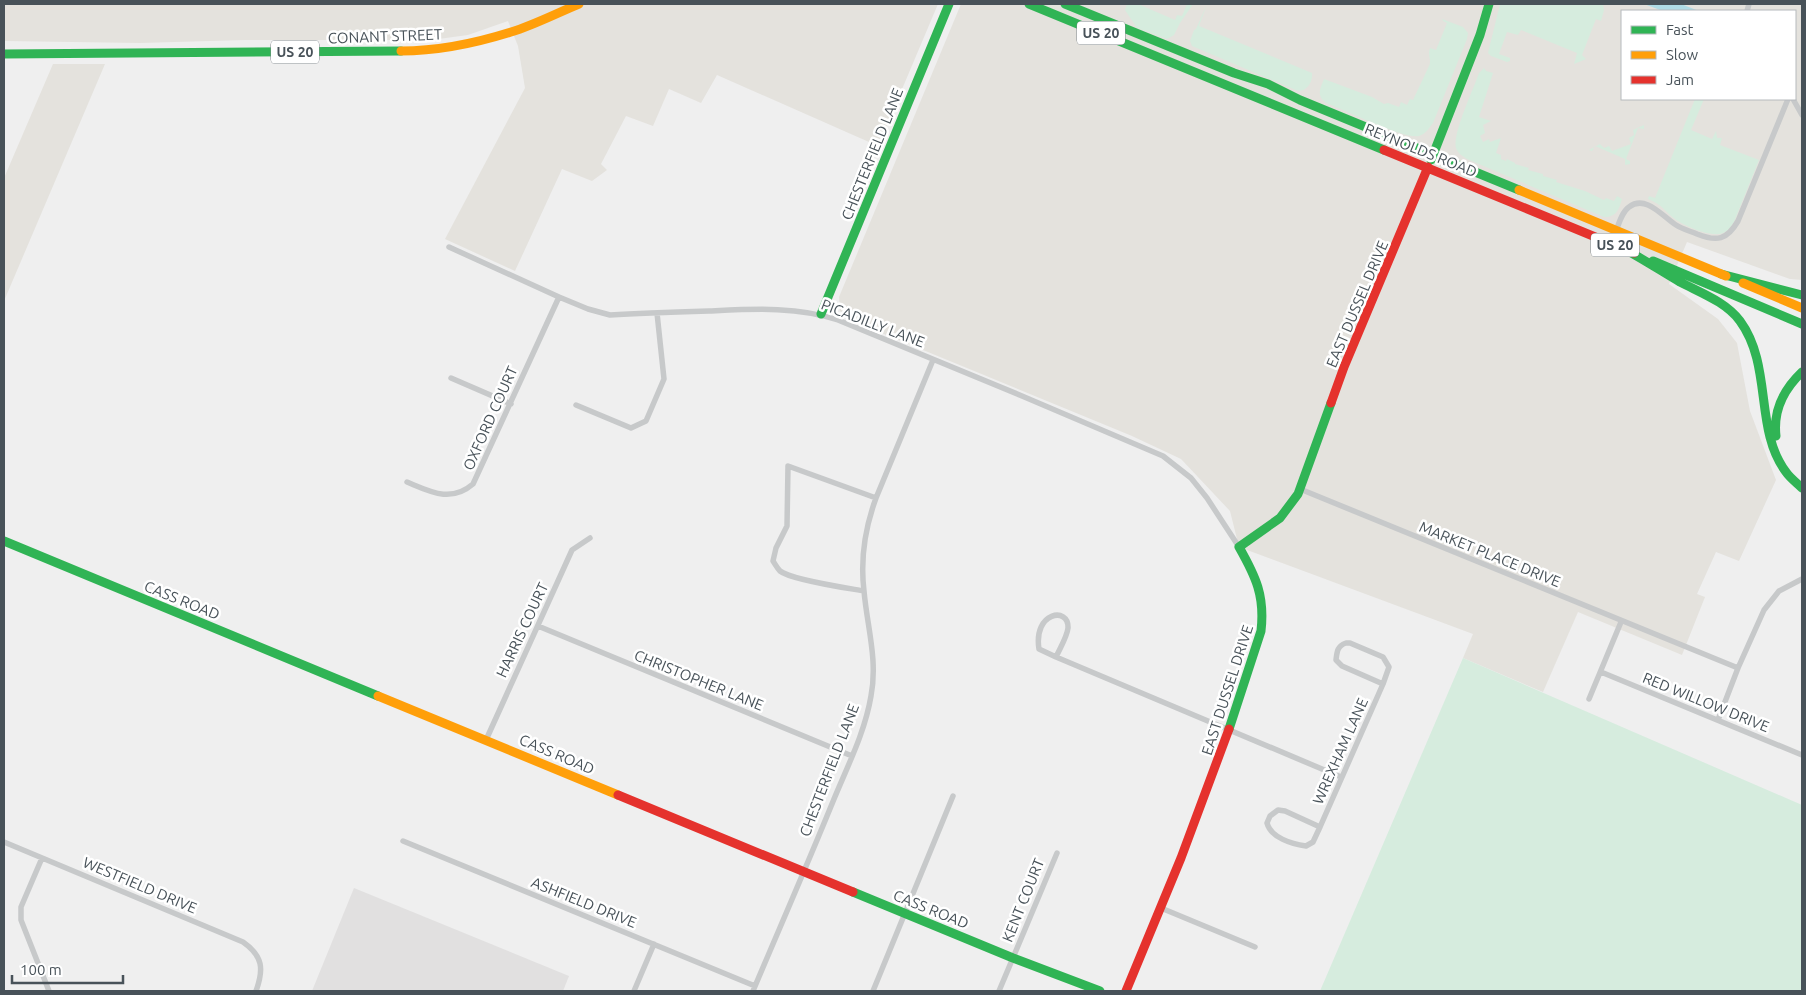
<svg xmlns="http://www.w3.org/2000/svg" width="1806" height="995" viewBox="0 0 1806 995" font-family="Ubuntu,sans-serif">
	<rect width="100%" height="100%" fill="#efefef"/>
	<path fill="#e4e2dd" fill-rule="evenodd" d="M4,4H938L878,146L717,75L701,103L669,89L653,126L626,116L601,164L607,170L592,181L562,169L515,271L445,239L525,88L518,46L508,21L468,35L431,40H245L140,43L4,41Z
		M961,4H1802V280L1790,279L1687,242L1669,284L1718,319L1737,343L1750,411L1776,480L1739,561L1716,552L1697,594L1705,597L1682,655L1578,612L1543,692L1463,658L1473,634L1239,547L1230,511L1181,459L1132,436L850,320L840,311L839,297ZM1622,11H1795V99H1622Z
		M53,64H105L4,301V178Z"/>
	<path fill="#e1e0e0" d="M354,888L569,976L563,991H312Z"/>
	<path fill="#d6ecde" d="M1127,4H1138L1175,20L1177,15L1182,16L1187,4H1193L1180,23L1174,35L1167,39L1137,28L1125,10Z
		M1207,4L1199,26L1312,73C1313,82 1307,91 1298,91L1192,46L1190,41L1194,30L1196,29Z
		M1500,4H1603L1604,10L1601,21L1596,19L1582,55L1586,59L1574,64L1577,53L1521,30L1518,35L1507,32L1499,54L1510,58V61L1507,62L1491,56L1488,53Z
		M1442,19L1463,27L1468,33L1467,39L1433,123C1429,128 1426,134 1419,136C1405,140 1343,109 1326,103C1316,95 1320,89 1324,79L1372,97L1384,104L1388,103L1399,107L1401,102L1407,105L1410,99L1413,100L1429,66C1432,60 1427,55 1430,48L1436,50L1447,23L1443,21Z
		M1484,68L1486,71L1493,73L1479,117L1491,121L1483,125L1485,133L1480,136L1483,142L1489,139L1490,142L1501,138L1496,153L1501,155V159L1506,161L1507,159L1515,163V164L1529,168L1528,170L1543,174V176L1557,180L1556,182L1585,191L1604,200L1606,198L1614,201L1617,196L1622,199C1619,209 1617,217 1604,217L1467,159C1463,156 1458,154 1456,148C1452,134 1474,88 1479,73Z
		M1695,99H1704L1691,130L1712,139L1716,131L1717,138H1722L1720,145L1759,160L1734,222C1731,227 1728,231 1723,233C1712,238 1684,226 1675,219C1664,211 1663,205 1648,199L1649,196L1655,198Z
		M1644,125V129L1638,128L1626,159L1630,161V164L1625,165V159L1595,146L1592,151L1589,150L1600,144L1604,148L1609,146L1612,151L1631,144L1629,138L1634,135L1633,130Z
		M1463,658L1802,805V991H1320Z"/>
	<path fill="#afdbe5" d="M1644,4H1681L1699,11H1663Z"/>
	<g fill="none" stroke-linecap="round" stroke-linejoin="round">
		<path stroke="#c7c9ca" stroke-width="5.5" d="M1747,11L1749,4
			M1793,99L1802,115
			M1616,231C1619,223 1622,212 1629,207C1646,194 1663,217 1676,225C1682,229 1690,231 1697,234C1717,242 1727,240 1738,221L1788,99
			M449,247L559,297L588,309L610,315C643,313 676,312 709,311C752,309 797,306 838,320L1022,396L1163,456L1191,478L1207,498L1239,547
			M451,378L511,404
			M576,405L631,428L646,421L664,379L657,313
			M407,482C431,492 451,503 473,484L559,297
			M1300,489L1738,668
			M864,591C847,588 791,580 780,571C777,568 775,564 773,561L776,548L787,526L788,466L876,498
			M538,626L852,756
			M1346,643H1350L1383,657L1389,667L1383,684L1342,666L1336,660C1337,652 1337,646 1346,643Z
			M1056,657C1060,648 1067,637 1068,628C1069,606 1033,612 1039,649L1056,657L1341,777
			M1601,672L1802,755
			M1589,699L1621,622
			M1718,720L1738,668L1764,610L1779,591L1802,579
			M486,740L572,550L590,538
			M1278,810L1285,811L1320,827L1313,842L1306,846C1292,844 1271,838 1267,823L1270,816Z
			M1320,827L1383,684
			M403,841L755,986
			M4,842L243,942C263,956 264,969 256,991
			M42,858L21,907V920L49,991
			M1161,908L1255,947
			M634,991L654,944
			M753,991C780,927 808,863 834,799C848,765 865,732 871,696C878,660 867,626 864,591C860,558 865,528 876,498L933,360
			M873,991L953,796
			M999,991L1057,853"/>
		<path stroke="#30b455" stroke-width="9" d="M1029,4L1384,150
			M1065,4L1234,73L1268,84L1300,100L1519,190
			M4,54L401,51
			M1431,160L1480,35L1489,4
			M1628,251C1646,261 1663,272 1680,282C1701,293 1726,302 1740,321C1773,366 1754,430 1786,472C1790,478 1797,483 1802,488
			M1653,261L1802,324
			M1721,274L1802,295
			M821,314L949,4
			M1776,436C1773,410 1783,390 1802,372
			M4,541L378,696
			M1229,729L1261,631C1265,596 1256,577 1239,547L1280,518L1298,494L1331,403
			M853,892L1013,958L1100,991"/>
		<path stroke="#ff9f0a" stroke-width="9" d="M401,51C438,51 476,43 511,32C534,25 557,13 579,4
			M1519,190L1726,276
			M1743,283L1802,308
			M378,696L618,795"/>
		<path stroke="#e5322d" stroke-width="9" d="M1384,150L1634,253
			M1331,403L1344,367L1428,167
			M618,795L853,892
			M1126,991L1181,858L1229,729"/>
	</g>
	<g text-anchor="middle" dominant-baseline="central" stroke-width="5" stroke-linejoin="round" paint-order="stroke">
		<g fill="#fff" stroke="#7f868b" stroke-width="1">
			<rect x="1077" y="21.5" width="48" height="23" rx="4"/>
			<rect x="271" y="40.5" width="48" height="23" rx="4"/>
			<rect x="1591" y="233.5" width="48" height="23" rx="4"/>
		</g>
		<g font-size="14" font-weight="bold" fill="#485259">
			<text x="1101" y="33">US 20</text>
			<text x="295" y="52">US 20</text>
			<text x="1615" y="245">US 20</text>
		</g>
		<g font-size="15" fill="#485259" stroke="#fff">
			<text transform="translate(385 36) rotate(-2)">CONANT STREET</text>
			<text transform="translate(1421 150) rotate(22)">REYNOLDS ROAD</text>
			<text transform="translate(872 154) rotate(-68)">CHESTERFIELD LANE</text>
			<text transform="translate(1357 304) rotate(-67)">EAST DUSSEL DRIVE</text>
			<text transform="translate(873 323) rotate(21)">PICADILLY LANE</text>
			<text transform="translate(490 418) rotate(-66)">OXFORD COURT</text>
			<text transform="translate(1490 554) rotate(22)">MARKET PLACE DRIVE</text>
			<text transform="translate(182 600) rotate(22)">CASS ROAD</text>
			<text transform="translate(522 630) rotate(-65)">HARRIS COURT</text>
			<text transform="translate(699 680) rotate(22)">CHRISTOPHER LANE</text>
			<text transform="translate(1227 690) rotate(-72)">EAST DUSSEL DRIVE</text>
			<text transform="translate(1706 702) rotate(22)">RED WILLOW DRIVE</text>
			<text transform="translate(1340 751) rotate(-66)">WREXHAM LANE</text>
			<text transform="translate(557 754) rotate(23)">CASS ROAD</text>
			<text transform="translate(829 770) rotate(-69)">CHESTERFIELD LANE</text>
			<text transform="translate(140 885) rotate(23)">WESTFIELD DRIVE</text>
			<text transform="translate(1023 900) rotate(-68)">KENT COURT</text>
			<text transform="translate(584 902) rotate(22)">ASHFIELD DRIVE</text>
			<text transform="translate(931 909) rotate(22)">CASS ROAD</text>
		</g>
	</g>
	<rect width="1806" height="995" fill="none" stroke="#485259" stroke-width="10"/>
	<rect x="1621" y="10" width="175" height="90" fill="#ffffff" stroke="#b6babd"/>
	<rect x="1631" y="26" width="25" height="8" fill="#30b455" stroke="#b6babd"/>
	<text x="1666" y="35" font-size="15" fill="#485259">Fast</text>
	<rect x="1631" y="51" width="25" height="8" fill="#ff9f0a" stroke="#b6babd"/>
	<text x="1666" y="60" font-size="15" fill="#485259">Slow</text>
	<rect x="1631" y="76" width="25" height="8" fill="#e5322d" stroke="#b6babd"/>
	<text x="1666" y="85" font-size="15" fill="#485259">Jam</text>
	<path d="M12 975v8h111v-8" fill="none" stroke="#485259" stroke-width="2.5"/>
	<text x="20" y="975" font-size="15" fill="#485259" stroke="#ffffff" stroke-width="4" paint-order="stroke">100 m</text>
</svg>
